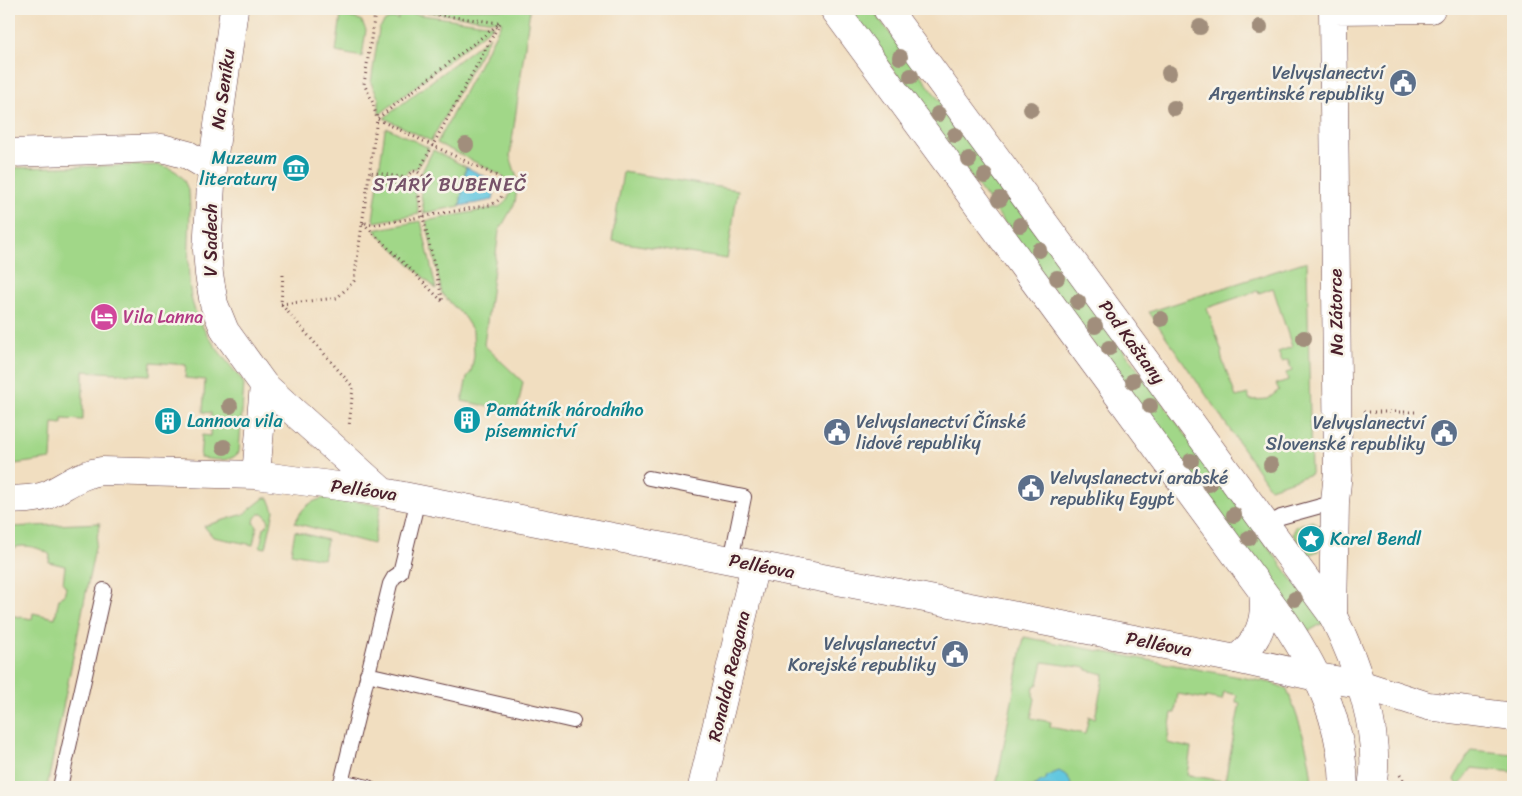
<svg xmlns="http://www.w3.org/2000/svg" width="1522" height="796" viewBox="0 0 1522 796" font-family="Sriracha,sans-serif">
	<rect width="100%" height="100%" fill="#f7f3e8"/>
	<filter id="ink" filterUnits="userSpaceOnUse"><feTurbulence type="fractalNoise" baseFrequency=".02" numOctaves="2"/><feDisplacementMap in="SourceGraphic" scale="10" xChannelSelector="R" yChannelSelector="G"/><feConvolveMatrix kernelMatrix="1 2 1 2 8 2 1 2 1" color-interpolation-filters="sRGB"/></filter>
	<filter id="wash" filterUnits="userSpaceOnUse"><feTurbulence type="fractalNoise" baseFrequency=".0096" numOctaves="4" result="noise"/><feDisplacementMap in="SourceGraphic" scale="20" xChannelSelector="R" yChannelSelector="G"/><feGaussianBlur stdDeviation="1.12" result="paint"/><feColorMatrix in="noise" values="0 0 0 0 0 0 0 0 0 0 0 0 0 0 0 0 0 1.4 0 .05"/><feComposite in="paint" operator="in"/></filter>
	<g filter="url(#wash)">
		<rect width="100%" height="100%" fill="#f1dec0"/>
		<path fill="#a1d788" stroke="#767b5a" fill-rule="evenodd" d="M405,9H530L510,156L517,178V189L515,203L499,231L484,345L523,382L517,412L462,401L467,377L471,372L474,356L473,331L464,317L442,294L426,221L499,207C513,199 513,184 501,175L437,143L502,22Z
			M849,9H872L1289,575L1323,623L1304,634Z
			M400,12L494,25L380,114L379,112V99L371,83L379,29L385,21L392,18L398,19Z
			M341,15L361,20L366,30L362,57L336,52Z
			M490,36L431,141L384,118Z
			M388,128L429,148L417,168L411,169L404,175L379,171L385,130Z
			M433,150L466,167L460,206L424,213L420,188L426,184L427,180L422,172Z
			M159,165C178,170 182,174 189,192C192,227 185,263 191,297C198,329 222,355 241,379L244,384L239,452C230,464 213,459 200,458L202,435L210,436L211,413L203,412L205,380L185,378L186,365L151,362L150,375L83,371V420L62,419V424L53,423L51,459L15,464L9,389V168Z
			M623,172L738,190L727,259L612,241Z
			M379,176L405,180L407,185L414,188L419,214L375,222L373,219Z
			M421,221L436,289L374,230Z
			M1307,261L1311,474L1270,488L1149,312ZM1273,288L1292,347L1278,352L1282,362L1288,360L1292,371L1286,373L1288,380L1276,384L1279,390L1268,399L1250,400L1248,394L1236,397L1222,359L1221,353L1222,352L1207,308L1257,291L1259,293Z
			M331,497L381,506L373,544L295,523C302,506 313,499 331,497Z
			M264,498H269L274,511L266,548L260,547L264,528L267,525L269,521L264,514H259L255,518L254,523L257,526L253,545L213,537L204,526L244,514Z
			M1312,521L1318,525V551L1308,555L1293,534L1296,526Z
			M100,523L47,787H9V615L32,619L33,613L55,618L59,598L64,595L66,587L63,583L65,566L49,562L50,555C43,548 22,543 14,548L12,555L9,554V527Z
			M295,531L327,540L323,559L291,553Z
			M1024,637L1272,683L1287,689C1299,721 1311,753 1312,787H1074L1045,782L1035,785L1034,787H996ZM1043,662L1087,668V670L1104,674L1095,718L1089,717L1085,734L1050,727L1051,722L1031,718L1035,699L1033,695L1034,686L1038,684ZM1224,692L1237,695L1236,702L1240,703L1225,781L1187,775L1191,748L1167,743L1172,713H1175L1178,694L1205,699L1206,697L1222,700Z
			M1471,750L1513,754V772L1472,768L1459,786L1454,779Z"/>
		<path fill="#62c7e0" stroke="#567386" d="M466,167L496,182L493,200L460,206Z
			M1059,771C1067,775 1070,778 1071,786L1074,787H1034L1041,781H1045L1047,776Z"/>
	</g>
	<g filter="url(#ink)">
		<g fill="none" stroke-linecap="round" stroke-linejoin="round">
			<g stroke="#633c41" stroke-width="16">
				<path id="lane" d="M649,478L744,497L731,560
					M1267,525L1281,517L1335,502
					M367,674L573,721
					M341,781L368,787
					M60,787L104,590
					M340,787L390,584L394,577L400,573L418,499"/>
			</g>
			<g stroke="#633c41" stroke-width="29">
				<path id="street" d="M1333,9L1338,472L1335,502L1333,616
					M1333,10L1431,9
					M9,153L162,148L188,155L212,169L207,250L209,274L214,304L225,331L264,385L383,492
					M212,169L234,9
					M256,475L264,385
					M9,500C22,499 35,500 47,495C66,486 80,474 101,471L256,475L383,492L1236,659L1317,677L1360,684L1428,706L1513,717
					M702,787L755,565"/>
			</g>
			<g stroke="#633c41" stroke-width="29">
				<path id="secondary" d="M834,9L1285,622C1320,675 1342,722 1344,787
					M887,9L1333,616C1357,663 1382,735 1372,787
					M1236,659C1258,642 1267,621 1263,593"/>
			</g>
			<path stroke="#633c41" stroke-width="3" stroke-dasharray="1 4" stroke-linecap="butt" d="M9,37L10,9
				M408,178L409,174L413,171L418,172
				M417,186L425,181L423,176L418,172L500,23L377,119L373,103L364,84L375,13L400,10L500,23
				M363,223L443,302L423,217L417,186L410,183L408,178L369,172
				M283,275L281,304L353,387L349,427
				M281,304L337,298L354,281L377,119L499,177C508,189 503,200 490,205L373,225L362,222
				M1364,412H1416
				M1400,775L1408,787"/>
			<use href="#lane" stroke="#fff" stroke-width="14"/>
			<use href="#street" stroke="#fff" stroke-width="28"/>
			<use href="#secondary" stroke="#fff" stroke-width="28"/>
		</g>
		<g fill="#a18e7b">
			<circle cx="1200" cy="27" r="8"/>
			<circle cx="1260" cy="27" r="8"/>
			<circle cx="900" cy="57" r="8"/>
			<circle cx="1169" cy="73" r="8"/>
			<circle cx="911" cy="76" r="8"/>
			<circle cx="1174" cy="108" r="8"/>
			<circle cx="1031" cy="109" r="8"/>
			<circle cx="938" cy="114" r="8"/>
			<circle cx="955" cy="135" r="8"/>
			<circle cx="466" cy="145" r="8"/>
			<circle cx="969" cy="160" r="8"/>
			<circle cx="985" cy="176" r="8"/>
			<circle cx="1000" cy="199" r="8"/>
			<circle cx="1020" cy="225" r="8"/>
			<circle cx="1039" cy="250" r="8"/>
			<circle cx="1057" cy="278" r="8"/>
			<circle cx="1078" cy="302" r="8"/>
			<circle cx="1161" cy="319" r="8"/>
			<circle cx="1095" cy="326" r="8"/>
			<circle cx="1304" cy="338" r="8"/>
			<circle cx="1109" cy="348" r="8"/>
			<circle cx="1133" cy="381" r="8"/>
			<circle cx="230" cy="406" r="8"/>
			<circle cx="1150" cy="406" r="8"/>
			<circle cx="224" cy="447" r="8"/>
			<circle cx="1191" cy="461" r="8"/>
			<circle cx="1271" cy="465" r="8"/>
			<circle cx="1209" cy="484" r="8"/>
			<circle cx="1234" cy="515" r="8"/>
			<circle cx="1249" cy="538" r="8"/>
			<circle cx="1295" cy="599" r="8"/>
		</g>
	</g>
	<defs>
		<g id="civic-disc" transform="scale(1.4375)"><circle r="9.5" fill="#5c6f8a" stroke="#f7f3e8"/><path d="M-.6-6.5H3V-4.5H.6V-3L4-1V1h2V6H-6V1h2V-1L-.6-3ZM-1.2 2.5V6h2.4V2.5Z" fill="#fff"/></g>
		<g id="museum-disc" transform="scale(1.4375)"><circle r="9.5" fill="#0f9aa8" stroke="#f7f3e8"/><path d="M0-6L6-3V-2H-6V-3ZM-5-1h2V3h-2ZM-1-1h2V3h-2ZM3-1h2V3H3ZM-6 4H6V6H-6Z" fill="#fff"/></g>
		<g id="hotel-disc" transform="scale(1.4375)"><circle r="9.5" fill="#d1479c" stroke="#f7f3e8"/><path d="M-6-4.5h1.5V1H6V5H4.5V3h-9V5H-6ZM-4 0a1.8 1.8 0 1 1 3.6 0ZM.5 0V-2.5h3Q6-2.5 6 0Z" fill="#fff"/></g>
		<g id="building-disc" transform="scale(1.4375)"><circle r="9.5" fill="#0f9aa8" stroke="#f7f3e8"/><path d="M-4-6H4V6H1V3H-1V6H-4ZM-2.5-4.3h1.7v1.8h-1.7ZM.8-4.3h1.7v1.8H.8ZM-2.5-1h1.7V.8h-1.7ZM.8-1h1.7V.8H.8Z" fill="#fff"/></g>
		<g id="sight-disc" transform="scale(1.4375)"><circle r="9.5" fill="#0f9aa8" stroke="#f7f3e8"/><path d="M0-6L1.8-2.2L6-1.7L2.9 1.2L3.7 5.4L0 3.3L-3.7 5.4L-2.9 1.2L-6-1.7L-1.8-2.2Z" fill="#fff"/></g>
	</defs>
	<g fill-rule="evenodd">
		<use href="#civic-disc" x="1403" y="83"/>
		<use href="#museum-disc" x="296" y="168"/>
		<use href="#hotel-disc" x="104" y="317"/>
		<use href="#building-disc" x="467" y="420"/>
		<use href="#building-disc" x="168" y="421"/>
		<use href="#civic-disc" x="837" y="432"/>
		<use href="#civic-disc" x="1444" y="433"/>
		<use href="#civic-disc" x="1031" y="488"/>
		<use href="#sight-disc" x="1311" y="539"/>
		<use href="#civic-disc" x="955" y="654"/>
	</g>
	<g text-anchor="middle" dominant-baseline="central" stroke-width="5" stroke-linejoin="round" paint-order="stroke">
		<g font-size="18" fill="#4e5e75" stroke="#f7f3e8" text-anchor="end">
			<text x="1384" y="73">Velvyslanectví<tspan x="1384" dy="21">Argentinské republiky</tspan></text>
			<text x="856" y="422" text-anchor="start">Velvyslanectví Čínské<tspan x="856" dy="21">lidové republiky</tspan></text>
			<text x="1425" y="423">Velvyslanectví<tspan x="1425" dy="21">Slovenské republiky</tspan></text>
			<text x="1050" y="478" text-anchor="start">Velvyslanectví arabské<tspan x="1050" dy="21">republiky Egypt</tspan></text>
			<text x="936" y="644">Velvyslanectví<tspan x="936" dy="21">Korejské republiky</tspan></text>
		</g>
		<g font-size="18" fill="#4a1f2b" stroke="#f7f3e8">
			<text transform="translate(223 89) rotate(-82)">Na Seníku</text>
			<text transform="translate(211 240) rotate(-90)">V Sadech</text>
			<text transform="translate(1336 312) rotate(-91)">Na Zátorce</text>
			<text transform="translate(1132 342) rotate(54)">Pod Kaštany</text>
			<text transform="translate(364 490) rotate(8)">Pelléova</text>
			<text transform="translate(762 566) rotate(11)">Pelléova</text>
			<text transform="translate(1159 644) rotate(11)">Pelléova</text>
			<text transform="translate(729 676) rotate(-77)">Ronalda Reagana</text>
		</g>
		<g font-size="18" fill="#0d838f" stroke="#f7f3e8" text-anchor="start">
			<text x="277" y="158" text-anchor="end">Muzeum<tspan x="277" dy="21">literatury</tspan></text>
			<text x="486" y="410">Památník národního<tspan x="486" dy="21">písemnictví</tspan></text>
			<text x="187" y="421">Lannova vila</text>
			<text x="1330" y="539">Karel Bendl</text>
		</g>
		<g font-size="18" fill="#b23c85" stroke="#f7f3e8" text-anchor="start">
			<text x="123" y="317">Vila Lanna</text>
		</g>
		<g font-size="19" letter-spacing="1" fill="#765269" stroke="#f7f3e8">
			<text x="450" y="184">STARÝ BUBENEČ</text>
		</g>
	</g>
	<rect width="1522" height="796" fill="none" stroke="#f7f3e8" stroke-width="30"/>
</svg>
